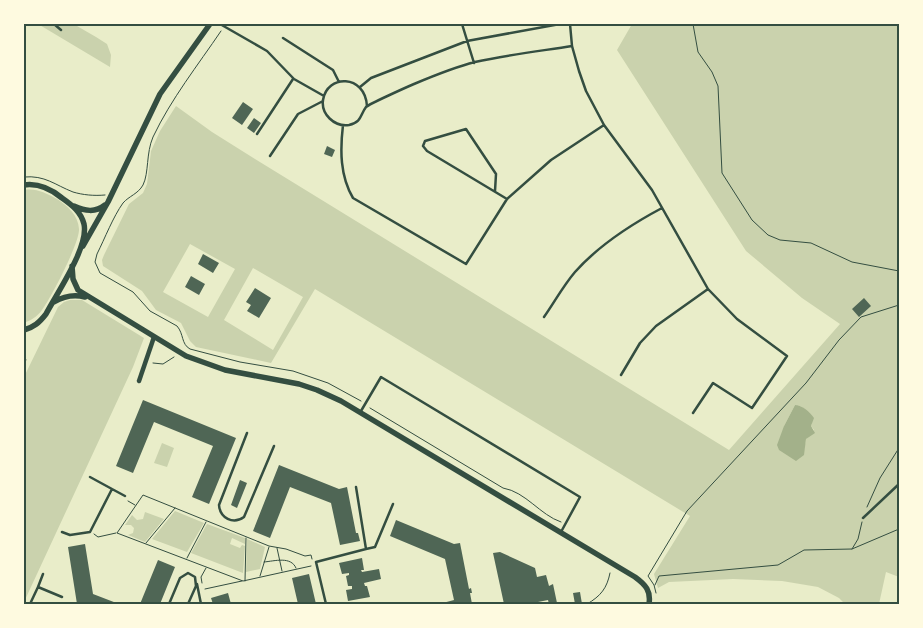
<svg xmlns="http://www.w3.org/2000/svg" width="923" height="628" viewBox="0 0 923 628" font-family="Helvetica,sans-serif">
	<rect width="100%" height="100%" fill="#e9edc9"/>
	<path fill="#cad2ad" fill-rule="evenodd" d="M38,24L77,26L96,37L107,44L111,55L110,67Z
		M632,24H899V577L886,572L879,604H845L839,598L818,587L782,581L733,579L669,582L658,588L654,574L690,516L315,289L271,363L196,347L190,341L181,323L156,310L142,291L103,266L102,260L104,255L129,204L143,193L147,184L151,151L160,131L176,106L212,132L255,159L729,450L840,324L802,298L746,251L617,50ZM190,244L235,269L208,317L163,292ZM253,268L303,297L273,350L224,320ZM795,405C806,406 809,415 812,423L811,426L814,430L806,439L804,450L784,426Z
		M24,190C37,188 45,193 57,199C68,206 78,215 79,229C80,242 51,298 42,310C37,317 31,320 24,323Z
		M70,300H82L144,338L133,367L24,602V377L58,307L64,302Z
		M162,443L174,448L167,467L154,463Z
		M175,511L204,523L187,552L152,539Z
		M145,512L164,519L145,542L128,535L133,533L134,528L131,525H125L132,515L137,520L143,519Z
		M207,524L245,538V544L232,538L230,544L240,548L242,545L245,546L243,573L191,553Z
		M247,539L265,547L260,569L246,572Z"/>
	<path fill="#a3b18a" d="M795,405C802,405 810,412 814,418L811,426L815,433L806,439L804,455L796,461L779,450L777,445L784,426Z"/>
	<path fill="#4f6655" d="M243,102L253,109L242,125L232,118Z
		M254,118L261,123L254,133L247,128Z
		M327,146L335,150L332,157L324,154Z
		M203,254L219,263L213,273L198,264Z
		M191,276L205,284L199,295L185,287Z
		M255,288L271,298L259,318L247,311L251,305L246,302Z
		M864,298L871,306L859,317L852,309Z
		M143,400L236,438L209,504L192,497L213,446L154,422L133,473L116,466Z
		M279,465L339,489L347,487L356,533H358L360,541L340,545L331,503L290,487L270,538L253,531Z
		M240,480L247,483L237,508L231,505Z
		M396,520L454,544L460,543L469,589L471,588L472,593H470L472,604H439L454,600L445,559L390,536Z
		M85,544L93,594L119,604H77L68,547Z
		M500,552L535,568L537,577L546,575L549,586L553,584L557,603L549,604L548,600L528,604H504L493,553Z
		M362,558L364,570H361L362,572L379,569L381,579L364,583L365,586H367L370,597L348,601L346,590L352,589V586H348L346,576L349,575V573L342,574L339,563Z
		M158,560L175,567L160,604H140Z
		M309,574L316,604H298L292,578Z
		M580,592L582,604H575L573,593Z
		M228,593L231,604H213L211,598Z"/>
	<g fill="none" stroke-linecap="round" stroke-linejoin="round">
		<path stroke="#344e41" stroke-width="1" d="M693,24L698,52L712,72L718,86L722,173L752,220L768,235L780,240L811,243L852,262L899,271
			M221,31C198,65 171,99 153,137C146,153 149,173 143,185C138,194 129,196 123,203C113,217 105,238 97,254L95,262L100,273L133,292L150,311L177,326C184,334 181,344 190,349L240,362L293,371L328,383L361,401
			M24,177C45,175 55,185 73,192C83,195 94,196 105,195
			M24,363L26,360
			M153,363L163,364L174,357
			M370,408L503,488C526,492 540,515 561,522
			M128,501L135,505
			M867,507L880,478L899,448
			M94,534L98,537L116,533
			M146,543L175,508
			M277,548L282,571
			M852,549L858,539L862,522
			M187,558L206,522
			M264,562C275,561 291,556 296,568
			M311,566L243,581L117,533L143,495L269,546L286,549L305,556L311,555L312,559
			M260,576L269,547
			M245,581L246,538
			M202,583L201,577L206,568
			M655,585L659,576L778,565L804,550L852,549L899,529
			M205,589L242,581
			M656,593L654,585L648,576L687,511L806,383L839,340L861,317L899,305
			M587,604C601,596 607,588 610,573"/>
		<path stroke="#344e41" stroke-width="2.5" d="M54,24L61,30
			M220,24L267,51L294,79L324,96
			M462,24L474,63
			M570,24L572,46L579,71L586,91L604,125L652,190L708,289L737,319L787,356L752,408L713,383L693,413
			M283,38L333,70L339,82
			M360,87L371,78L467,41L560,24
			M367,106C365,74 327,74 323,100C321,114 334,127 349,125C362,122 360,115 366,107C369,104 407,87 414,84C433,76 455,67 475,62C507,55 540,51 572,46
			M343,125C340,150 340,176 353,198L466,264L507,199L551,160L604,125
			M257,134L293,79
			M270,156L298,114L323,101
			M495,191L496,174L466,129L425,141L423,146L427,151L507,199
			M544,317C554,303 563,286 575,272C599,245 630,225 662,208
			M621,375L640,343L656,326L708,289
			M361,411L381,377L580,497L561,532
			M247,433L219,505C220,518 233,525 244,517L274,446
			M356,487L366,549L375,547L393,504
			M112,489L125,496
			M863,518L899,484
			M62,532L70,535L90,532L112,489L90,477
			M197,584L201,604
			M38,587L43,574
			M30,604L38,587L62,597
			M169,604L180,578L188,573L195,577L196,586L188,604
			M326,604L316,562L366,549"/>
		<path stroke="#344e41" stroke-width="4.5" d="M139,381L154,337"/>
		<path stroke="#344e41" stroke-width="5.5" d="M24,185C38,183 51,189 62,198C72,205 81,212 84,224C89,247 57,293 46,314C39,323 34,327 24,330
			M74,206C85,211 95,213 105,205
			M83,246L108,202L160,94L210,24
			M72,266L73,279L78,290L186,356L225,370L299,384L317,390L341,401L635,577C646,585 651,591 649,604
			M54,302C64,296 73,294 85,297"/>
	</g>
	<rect width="923" height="628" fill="none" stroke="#fefae0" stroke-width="50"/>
	<rect x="25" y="25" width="873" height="578" fill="none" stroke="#344e41" stroke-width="2"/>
</svg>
